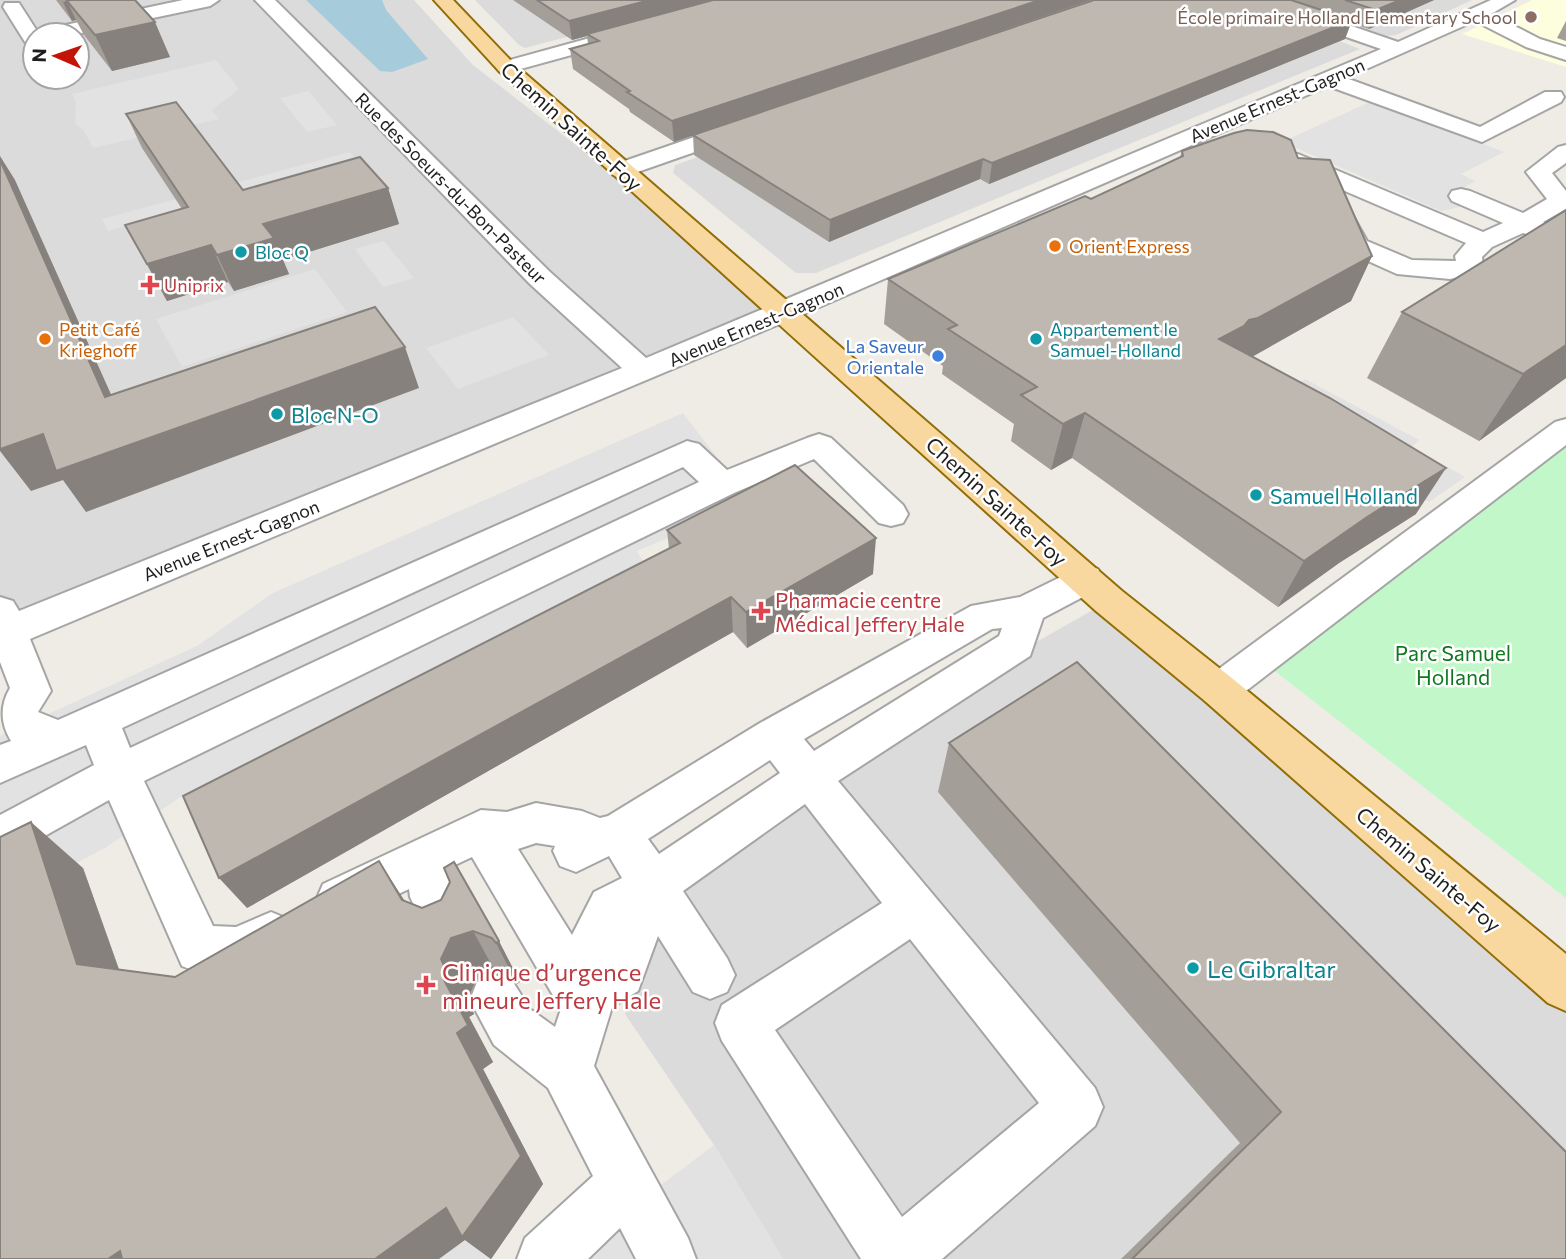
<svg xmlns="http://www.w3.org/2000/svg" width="1566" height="1259" viewBox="0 0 1566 1259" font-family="Commissioner,sans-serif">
	<rect width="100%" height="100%" fill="#eeece4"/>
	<path fill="#dcdbdb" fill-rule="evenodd" d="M0,0H414L473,65L712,251L784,312L0,638ZM35,35H77V77H35Z
		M475,0H707L525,48L519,45Z
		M1152,0H1233L1360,49L816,273H796L673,173L675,165Z
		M1282,0H1472L1396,35L1387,36Z
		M1109,601L1566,986V1259H783L714,1145L625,1014L647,894L866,738Z"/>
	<path fill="#fcfede" d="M1532,0H1566V67L1462,34Z"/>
	<path fill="#c2f7ca" d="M1566,420V898L1271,668Z"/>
	<path fill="#e2e2e2" d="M216,60L239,89L212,110L219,119L93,148L84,131L75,123L76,103L72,94Z
		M308,91L337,125L307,132L280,98Z
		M1372,101L1504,152L1461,174L1475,181L1462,189L1460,207L1441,211L1282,142Z
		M350,152L358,162L108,231L102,219Z
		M384,241L414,278L383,287L355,249Z
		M315,269L347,312L182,367L156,319Z
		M513,317L549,355L458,389L426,348Z
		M1305,379L1419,440L1412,447L1465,477L1429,502L1266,405Z
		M683,413L752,503L637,551L645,565L188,792L105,848L0,903V736L197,646L273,593Z
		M714,1145L783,1259H563Z
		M475,1233L490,1259H439Z"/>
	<path fill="#a6cbdb" d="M306,0H382L386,10L428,59L392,72L380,71Z"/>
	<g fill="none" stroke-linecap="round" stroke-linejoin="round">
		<g stroke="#a5a5a5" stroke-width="4">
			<path id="minor" d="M183,0H219L210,6L72,35H35V43L25,42L3,7L5,3H19L37,31Z
				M255,0H275L550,272L646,358L1381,49L1251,4L1249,0H1276L1398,42L1491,0H1515L1491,14L1540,39L1566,47V60L1526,47L1475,21L1346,78L1480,127L1545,92H1561L1564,97L1561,102L1482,142L1328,86L794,318L30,639L51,691L38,712L58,720L687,441L699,444L727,470L807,438L819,434L831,438L903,505L908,514L903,523L891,526L879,523L814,459L734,493L144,781L213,926L236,927L271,912L288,919L295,935L288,951C248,972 226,984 182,966L109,800L16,852L0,858V815L94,765L86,745L0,783V745L11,741C0,723 0,705 10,688L0,662V597L13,601L19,611L622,368L530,284ZM683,467L699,482L130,748L122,728Z
				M619,30L626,32L629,36L626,40L506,73L499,71L496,67L499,63Z
				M741,121L749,123L752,128L749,133L629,175L621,177L613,175L609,170L613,165Z
				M1566,145V163L1552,173L1566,191V209L1543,222L1566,230V246L1523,233L1492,247L1482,257L1483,266L1480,272L1450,279L1397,274L1348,252L1327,214L1331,209L1340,206L1349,209L1367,241L1412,260L1456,261L1455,256L1466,243L1282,164L1278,159L1282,154H1298L1483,232L1503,223L1452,201L1449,196L1452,191L1461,189L1470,191L1523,213L1547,199L1526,172L1558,147Z
				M1566,419V445L1233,701L1219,706L1205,701L1199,690L1205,679L1555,422Z
				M1085,565L1098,569L1103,579L1098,589L1043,618L1030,656L838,781L1095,1088L1103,1107L1095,1126L942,1259H861L722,1041L715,1023L722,1005L882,903L805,804L683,891L727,958L735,975L727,992L710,999L693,992L658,936L638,991L612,1007L594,1066L688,1238L696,1259H636L620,1228L588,1259H517L525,1238L593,1176L548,1088L494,1045L470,1000L477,982L495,975L513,982L530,1009L555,1027L561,1009L472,857L453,866L456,893L472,925L465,941L448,948L431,941L410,897L409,889L340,922L323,916L316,900L323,884L481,810L507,812L536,803L582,811L600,818L608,816L760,723L971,606L1020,597ZM1002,628L999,636L814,751L804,739L992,629ZM770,760L780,773L659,854L648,839ZM536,843L555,846L553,851L560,866L576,872L609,856L622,878L594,892L572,935L518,849ZM910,939L1039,1103L902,1217L775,1030Z"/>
		</g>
		<g stroke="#926d06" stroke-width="4">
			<path id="major" d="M434,0H453L513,63L1122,591L1233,679L1566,954V1011L1548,1003L1205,701L1096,611L499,71Z"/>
		</g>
		<use href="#minor" fill="#fff" fill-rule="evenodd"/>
		<use href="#major" fill="#f8d89f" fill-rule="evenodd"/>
	</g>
	<path fill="#a49e98" d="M56,0H135L170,57L112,71L84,35L76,20L72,21Z
		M513,0H1091L825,90L1094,0H1434L1369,29L1351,23L1345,39L989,184L980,179L829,242L694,155L693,135L674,142L630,112L629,109L573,69L570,49L588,44L587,36L572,40Z
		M1566,21V41L1557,38Z
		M126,114L243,190L388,188L399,224L283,260L289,274L234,291L228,282L167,301L125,225L182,209L142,148Z
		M1182,151L1298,158L1372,256L1351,301L1252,357L1416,514L1339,563L1278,607L1072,458L1051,470L1011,441L1014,424L942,374L943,366L884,324L888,279L1091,199L1180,157Z
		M1566,210V378L1479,441L1367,378L1402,312Z
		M667,530L873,574L747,648L733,632L247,908L669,549Z
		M949,743L1566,1259H1121L1240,1143L938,792Z
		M454,862L520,982L517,984L514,980L496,973L476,980L468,999L474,1014L469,1017L493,1062L483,1069L543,1184L491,1259L465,1240L0,1259L83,868L119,969L175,977L405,901L422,908L441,900L450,882Z"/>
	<path fill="#86817c" d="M650,0H719L587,34V36L572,40L569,21Z
		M1040,0H1091L674,142L672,121Z
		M1400,0H1434L1369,29L1376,10Z
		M67,1L76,20L72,21L63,2Z
		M1352,20L1345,39L989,184L992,163Z
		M155,22L170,57L112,71L95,35Z
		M0,156L15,180L131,439L105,397L0,160Z
		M983,159L980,179L829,242L830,220Z
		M388,188L399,224L283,260L289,274L234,291L217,255L263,224Z
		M211,245L228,282L167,301L147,264Z
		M1372,256L1351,301L1239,364L1219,339L1249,320Z
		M1566,345V378L1479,441L1523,374Z
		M405,347L419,388L86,512L63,480L31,491L0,451V449L43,434Z
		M1085,413L1072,458L1051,470L1063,424Z
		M1446,468L1416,514L1339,563L1278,607L1304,561L1367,517Z
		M876,538L873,574L747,648L746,612Z
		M731,597L733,632L247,908L219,878Z
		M31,822L83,868L131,1004L77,964Z
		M379,861L408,906L402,900Z
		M473,931L496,973L476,980L468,999L474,1014L469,1017L493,1062L483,1069L543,1184L491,1259L465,1240L439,1259H375L457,1033L443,978L441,959L451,938Z
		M499,941L520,982L517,984L496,943Z
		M120,1251L142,1259H108Z"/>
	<path fill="#bfb8b1" stroke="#86817c" stroke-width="2" d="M70,0H135L155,22L95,35L67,1Z
		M537,0H650L569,21Z
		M713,0H1040L672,121L627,92L630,91L570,49L599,41L587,34Z
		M1094,0H1291L1352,20L992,163L983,159L830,220L693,135Z
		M1345,0H1400L1376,10Z
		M176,102L243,190L360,157L388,188L263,224L274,238L217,255L211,245L147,264L125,225L188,207L126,114Z
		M1247,130L1273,132L1291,140L1298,158L1330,160L1372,256L1258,318L1249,320L1244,326L1219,339L1330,398L1446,468L1367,517L1304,561L1085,413L1063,424L1021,395L1037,387L948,329L957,325L888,279L1085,196L1091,199L1183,156L1182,151L1234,133Z
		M0,160L105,397L375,307L405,347L56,471L43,434L0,449Z
		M1566,210V345L1523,374L1402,312Z
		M795,465L876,538L746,612L731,597L219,878L183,796L680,543L667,530Z
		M1077,662L1566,1152V1259H1132L1281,1112L949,743Z
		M31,822L77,964L175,977L379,861L402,900L422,908L441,900L450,882L444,868L454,862L499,941L496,943L492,938L473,931L451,938L441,959L448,974L443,978L468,1025L457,1033L521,1156L462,1237L446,1208L375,1259H122L120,1251L108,1259H0V837Z"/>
	<circle fill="#8d6e63" stroke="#fff" stroke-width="2.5" cx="1531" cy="17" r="7"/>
	<g fill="#e8710a" stroke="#fff" stroke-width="2.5">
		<circle cx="1055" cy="246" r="7"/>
		<circle cx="45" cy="339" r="7"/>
	</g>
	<g fill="#0f9aa8" stroke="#fff" stroke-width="2.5">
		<circle cx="241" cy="252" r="7"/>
		<circle cx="1036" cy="339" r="7"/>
		<circle cx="277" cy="414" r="7"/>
		<circle cx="1256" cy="495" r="7"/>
		<circle cx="1193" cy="968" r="7"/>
	</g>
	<g fill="#e0444e" stroke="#fff" stroke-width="2.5">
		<path d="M146.5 274.5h7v7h7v7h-7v7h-7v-7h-7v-7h7z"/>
		<path d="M757.5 600.5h7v7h7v7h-7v7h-7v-7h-7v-7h7z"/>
		<path d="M422.5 974.5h7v7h7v7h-7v7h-7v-7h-7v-7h7z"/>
	</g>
	<circle fill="#3f7fe0" stroke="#fff" stroke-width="2.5" cx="938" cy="356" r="7"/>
	<g text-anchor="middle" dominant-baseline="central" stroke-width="5" stroke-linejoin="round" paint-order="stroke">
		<g font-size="18" fill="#785e54" stroke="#fff" text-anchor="end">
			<text x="1517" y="17">École primaire Holland Elementary School</text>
		</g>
		<g font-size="18" fill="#1e1e1e" stroke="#fff">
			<text transform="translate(1277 100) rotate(-23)">Avenue Ernest-Gagnon</text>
			<text transform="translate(451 188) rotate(45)">Rue des Soeurs-du-Bon-Pasteur</text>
			<text transform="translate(756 324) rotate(-23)">Avenue Ernest-Gagnon</text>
			<text transform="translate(231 540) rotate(-22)">Avenue Ernest-Gagnon</text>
		</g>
		<g font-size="18" fill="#c56008" stroke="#fff" text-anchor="start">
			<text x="1069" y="246">Orient Express</text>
			<text x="59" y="329">Petit Café<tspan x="59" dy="21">Krieghoff</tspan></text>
		</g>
		<g font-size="18" fill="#0d838f" stroke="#fff" text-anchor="start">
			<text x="255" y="252">Bloc Q</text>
			<text x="1050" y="329">Appartement le<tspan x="1050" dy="21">Samuel-Holland</tspan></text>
		</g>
		<g font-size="18" fill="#be3a42" stroke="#fff" text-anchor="start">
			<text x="164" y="285">Uniprix</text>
		</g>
		<g font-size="18" fill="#366cbe" stroke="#fff" text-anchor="end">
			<text x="924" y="346">La Saveur<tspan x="924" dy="21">Orientale</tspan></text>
		</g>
		<g font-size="21" fill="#1e1e1e" stroke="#fff">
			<text transform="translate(572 126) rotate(42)">Chemin Sainte-Foy</text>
			<text transform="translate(997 501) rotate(42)">Chemin Sainte-Foy</text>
			<text transform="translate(1429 869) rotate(40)">Chemin Sainte-Foy</text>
		</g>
		<g font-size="21" fill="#0d838f" stroke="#fff" text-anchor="start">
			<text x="291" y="414">Bloc N-O</text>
			<text x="1270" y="495">Samuel Holland</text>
		</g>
		<g font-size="21" fill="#be3a42" stroke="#fff" text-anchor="start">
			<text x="775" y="599">Pharmacie centre<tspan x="775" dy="24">Médical Jeffery Hale</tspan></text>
		</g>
		<g font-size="21" fill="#0f781f" stroke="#fff">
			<text x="1453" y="652">Parc Samuel<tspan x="1453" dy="24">Holland</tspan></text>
		</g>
		<g font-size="24" fill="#0d838f" stroke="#fff" text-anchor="start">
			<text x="1207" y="968">Le Gibraltar</text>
		</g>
		<g font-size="24" fill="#be3a42" stroke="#fff" text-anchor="start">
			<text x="442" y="971">Clinique d’urgence<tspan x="442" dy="28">mineure Jeffery Hale</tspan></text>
		</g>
	</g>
	<g transform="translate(56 56) rotate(272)"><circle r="33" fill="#ffffff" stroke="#a5a5a5" stroke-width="2"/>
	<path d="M0-5L12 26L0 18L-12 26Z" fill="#c41408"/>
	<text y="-10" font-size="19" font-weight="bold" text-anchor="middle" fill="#1e1e1e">N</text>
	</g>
</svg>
